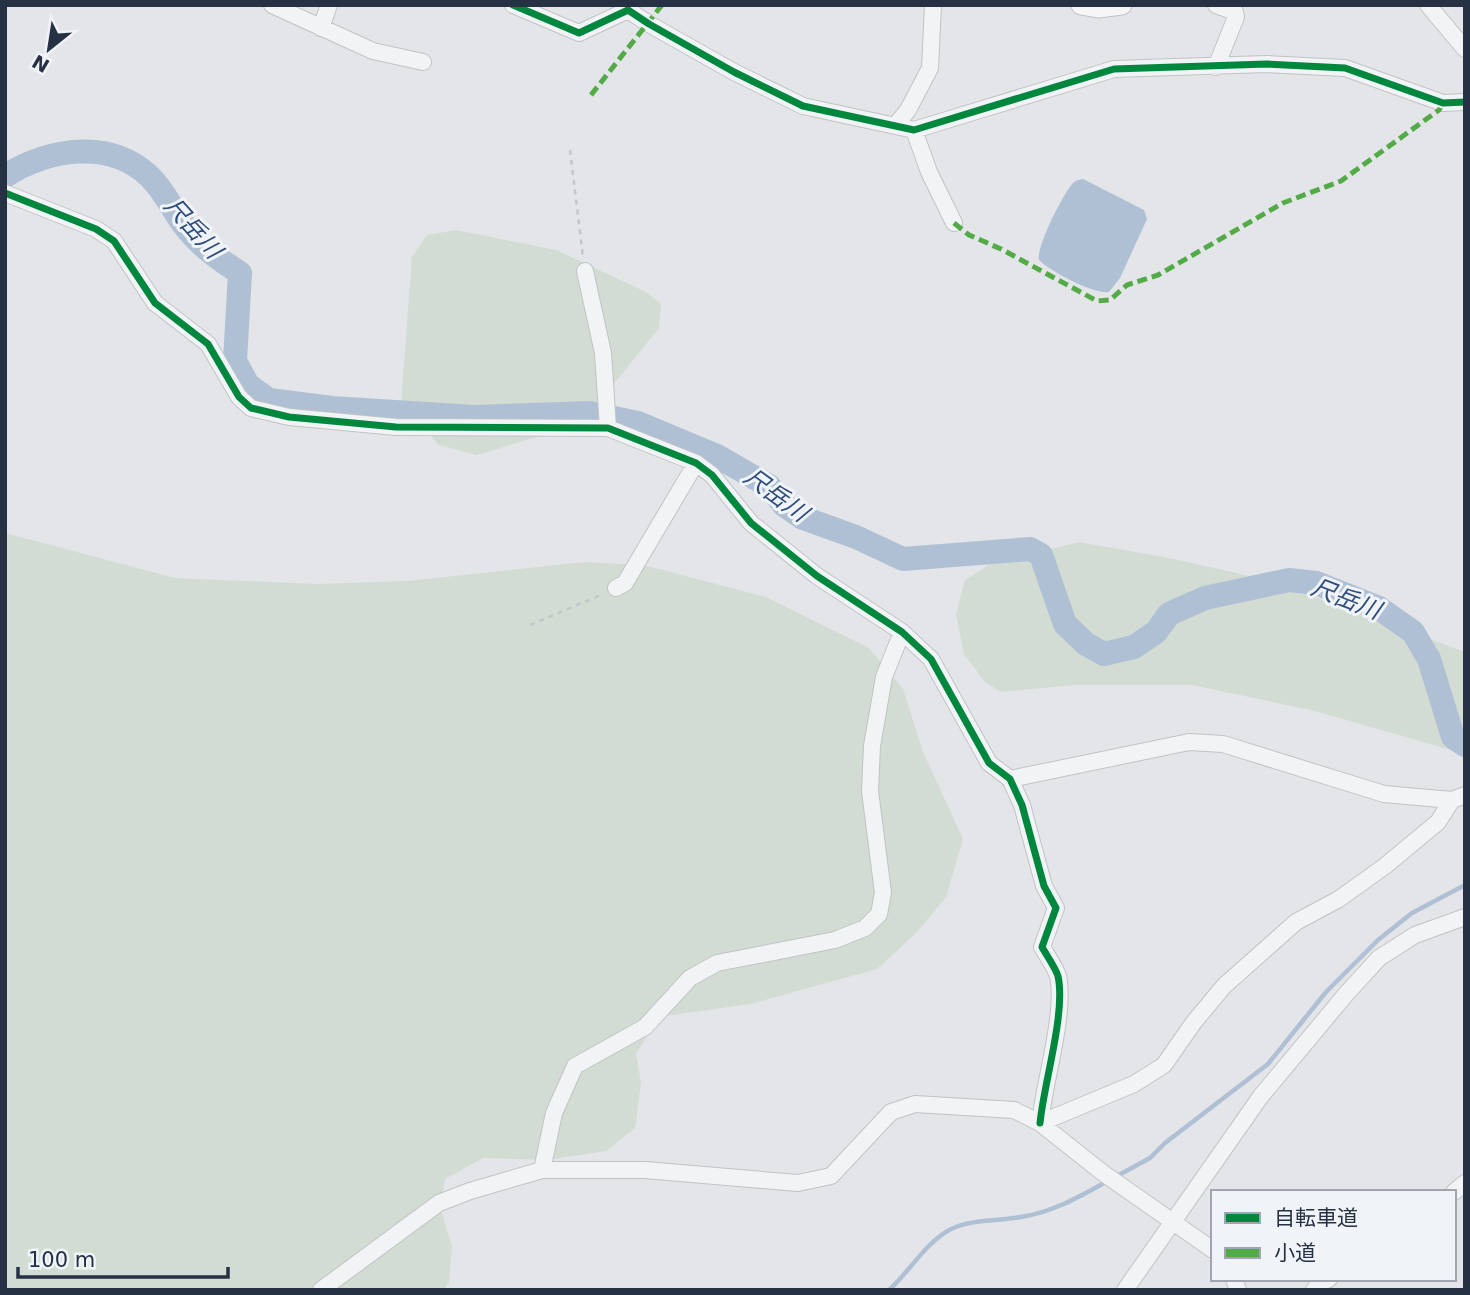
<svg xmlns="http://www.w3.org/2000/svg" width="1470" height="1295" viewBox="0 0 1470 1295" font-family="'DejaVu Sans','Noto Sans JP',sans-serif">
	<rect width="100%" height="100%" fill="#e3e5e8"/>
	<path fill="#d2dcd3" d="M456,230L556,250L646,292L661,304L659,328L600,401L556,431L477,455L439,445L401,404L412,257L427,235Z
		M5,533L175,578L316,584L407,581L585,562L643,565L766,597L869,648L903,689L923,752L963,839L946,897L917,932L877,969L750,1004L665,1016L647,1036L636,1054L641,1082L635,1128L606,1151L547,1160L483,1158L445,1179L440,1208L452,1246L449,1282L444,1290H5Z
		M1079,542L1174,559L1267,580L1465,652V754L1311,710L1192,685H1074L1001,692L985,682L964,654L956,615L965,580L990,564Z"/>
	<path fill="#afc0d5" d="M1083,179L1144,210L1147,219L1120,278L1109,292C1093,294 1051,272 1039,260C1036,247 1063,194 1073,183C1076,180 1079,180 1083,179Z"/>
	<g fill="none" stroke-linecap="round" stroke-linejoin="round">
		<path stroke="#afc0d5" stroke-width="4.5" d="M1117,1176L1150,1158L1165,1143L1268,1064L1326,992L1378,940L1412,913L1465,885
			M889,1290C911,1270 925,1243 951,1229C972,1219 999,1221 1021,1217C1053,1212 1079,1197 1106,1182"/>
		<path stroke="#afc0d5" stroke-width="24" d="M5,176C48,149 109,138 149,176C164,190 172,209 183,224C199,245 218,259 240,273L235,361L248,385L269,400L332,408L474,417L590,413L638,423L717,456L769,486L784,505L803,518L856,537L903,559L1030,549L1041,555L1065,624L1086,644L1104,654L1134,647L1156,632L1169,614L1205,598L1289,580L1316,583L1379,608L1413,632L1429,659L1453,737L1465,745"/>
		<g stroke="#c1c3c6" stroke-width="18">
			<path id="minor" d="M272,5L373,51L423,62
				M513,5L579,33L628,10L649,24L734,72L803,106L914,130L1114,69L1267,64L1345,68L1443,103L1465,102
				M1428,5L1465,49
				M321,28L329,5
				M1216,67L1236,17L1235,12L1216,5
				M895,126L908,110L930,68L933,5
				M914,130L929,172L954,223
				M5,193L96,229L114,241L155,303L208,344L239,397L251,408L289,417L396,427L608,428L696,463L712,475L751,523L817,576L902,632L931,659L989,763L1010,779L1022,805L1044,886L1056,908L1042,947C1047,956 1055,967 1058,976C1066,1013 1044,1082 1040,1123
				M585,271L603,353L608,428
				M616,588L625,583L696,463
				M1010,779L1189,742L1223,744L1384,794L1452,800L1465,795
				M1040,1123L1134,1084L1164,1065L1194,1022L1224,986L1296,922L1339,899L1385,866L1438,822L1452,800
				M542,1170L554,1113L575,1066L645,1027L690,978L717,963L835,940L865,928L879,914L883,893L870,791L872,746L884,677L902,632
				M1454,1192L1465,1183
				M1234,1279L1238,1290
				M321,1290L439,1203L470,1191L542,1170H645L798,1183L831,1176L891,1112L915,1104L1014,1110L1040,1123L1103,1173L1213,1250
				M1125,1290L1261,1096L1347,993L1379,958L1415,935L1465,917
				M1314,1290L1320,1283L1329,1279"/>
		</g>
		<g stroke="#bfc2c6" stroke-width="21">
			<path id="major" d="M1081,5L1098,8L1122,5"/>
		</g>
		<path stroke="#c4c6cb" stroke-width="2.5" stroke-dasharray="5 5" stroke-linecap="butt" d="M570,150L583,257
			M530,625L603,594"/>
		<use href="#minor" stroke="#f2f3f5" stroke-width="16"/>
		<use href="#major" stroke="#f6f6f7" stroke-width="19"/>
		<path stroke="#53ab47" stroke-width="5" stroke-dasharray="10 5" stroke-linecap="butt" d="M591,95L662,5
			M954,223L969,235L1001,249L1097,301L1110,300L1127,285L1158,275L1283,203L1341,181L1439,110L1443,103"/>
		<g stroke="#f0f3f8" stroke-width="11">
			<path id="cycleway" d="M513,5L579,33L628,10L649,24L734,72L803,106L914,130L1114,69L1267,64L1345,68L1443,103L1465,102
				M5,193L96,229L114,241L155,303L208,344L239,397L251,408L289,417L396,427L608,428L696,463L712,475L751,523L817,576L902,632L931,659L989,763L1010,779L1022,805L1044,886L1056,908L1042,947C1047,956 1055,967 1058,976C1066,1013 1044,1082 1040,1123"/>
		</g>
		<use href="#cycleway" stroke="#00873e" stroke-width="7"/>
	</g>
	<g text-anchor="middle" dominant-baseline="central" stroke-width="6" stroke-linejoin="round" paint-order="stroke">
		<g font-size="24" font-style="italic" fill="#2e4d7b" stroke="#f0f3f8">
			<text transform="translate(193 228) rotate(48)">尺岳川</text>
			<text transform="translate(776 495) rotate(36)">尺岳川</text>
			<text transform="translate(1346 599) rotate(21)">尺岳川</text>
		</g>
	</g>
	<rect width="1470" height="1295" fill="none" stroke="#273144" stroke-width="14"/>
	<rect x="1211" y="1190" width="245" height="91" fill="#f0f3f8" stroke="#a0a5b0" stroke-width="2"/>
	<rect x="1225" y="1213" width="35" height="10" fill="#00873e" stroke="#a0a5b0" stroke-width="2"/>
	<text x="1274" y="1225" font-size="21" fill="#273144">自転車道</text>
	<rect x="1225" y="1248" width="35" height="10" fill="#53ab47" stroke="#a0a5b0" stroke-width="2"/>
	<text x="1274" y="1260" font-size="21" fill="#273144">小道</text>
	<g transform="translate(49 49) rotate(210)" stroke="#f0f3f8" stroke-width="5" paint-order="stroke">
	<path d="M0-5L12 26L0 18L-12 26Z" fill="#273144"/>
	<text y="-10" font-size="19" font-weight="bold" text-anchor="middle" fill="#273144">N</text>
	</g>
	<path d="M18 1267v10h210v-10" fill="none" stroke="#273144" stroke-width="3.5"/>
	<text x="28" y="1267" font-size="21" fill="#273144" stroke="#f0f3f8" stroke-width="5" paint-order="stroke">100 m</text>
</svg>
